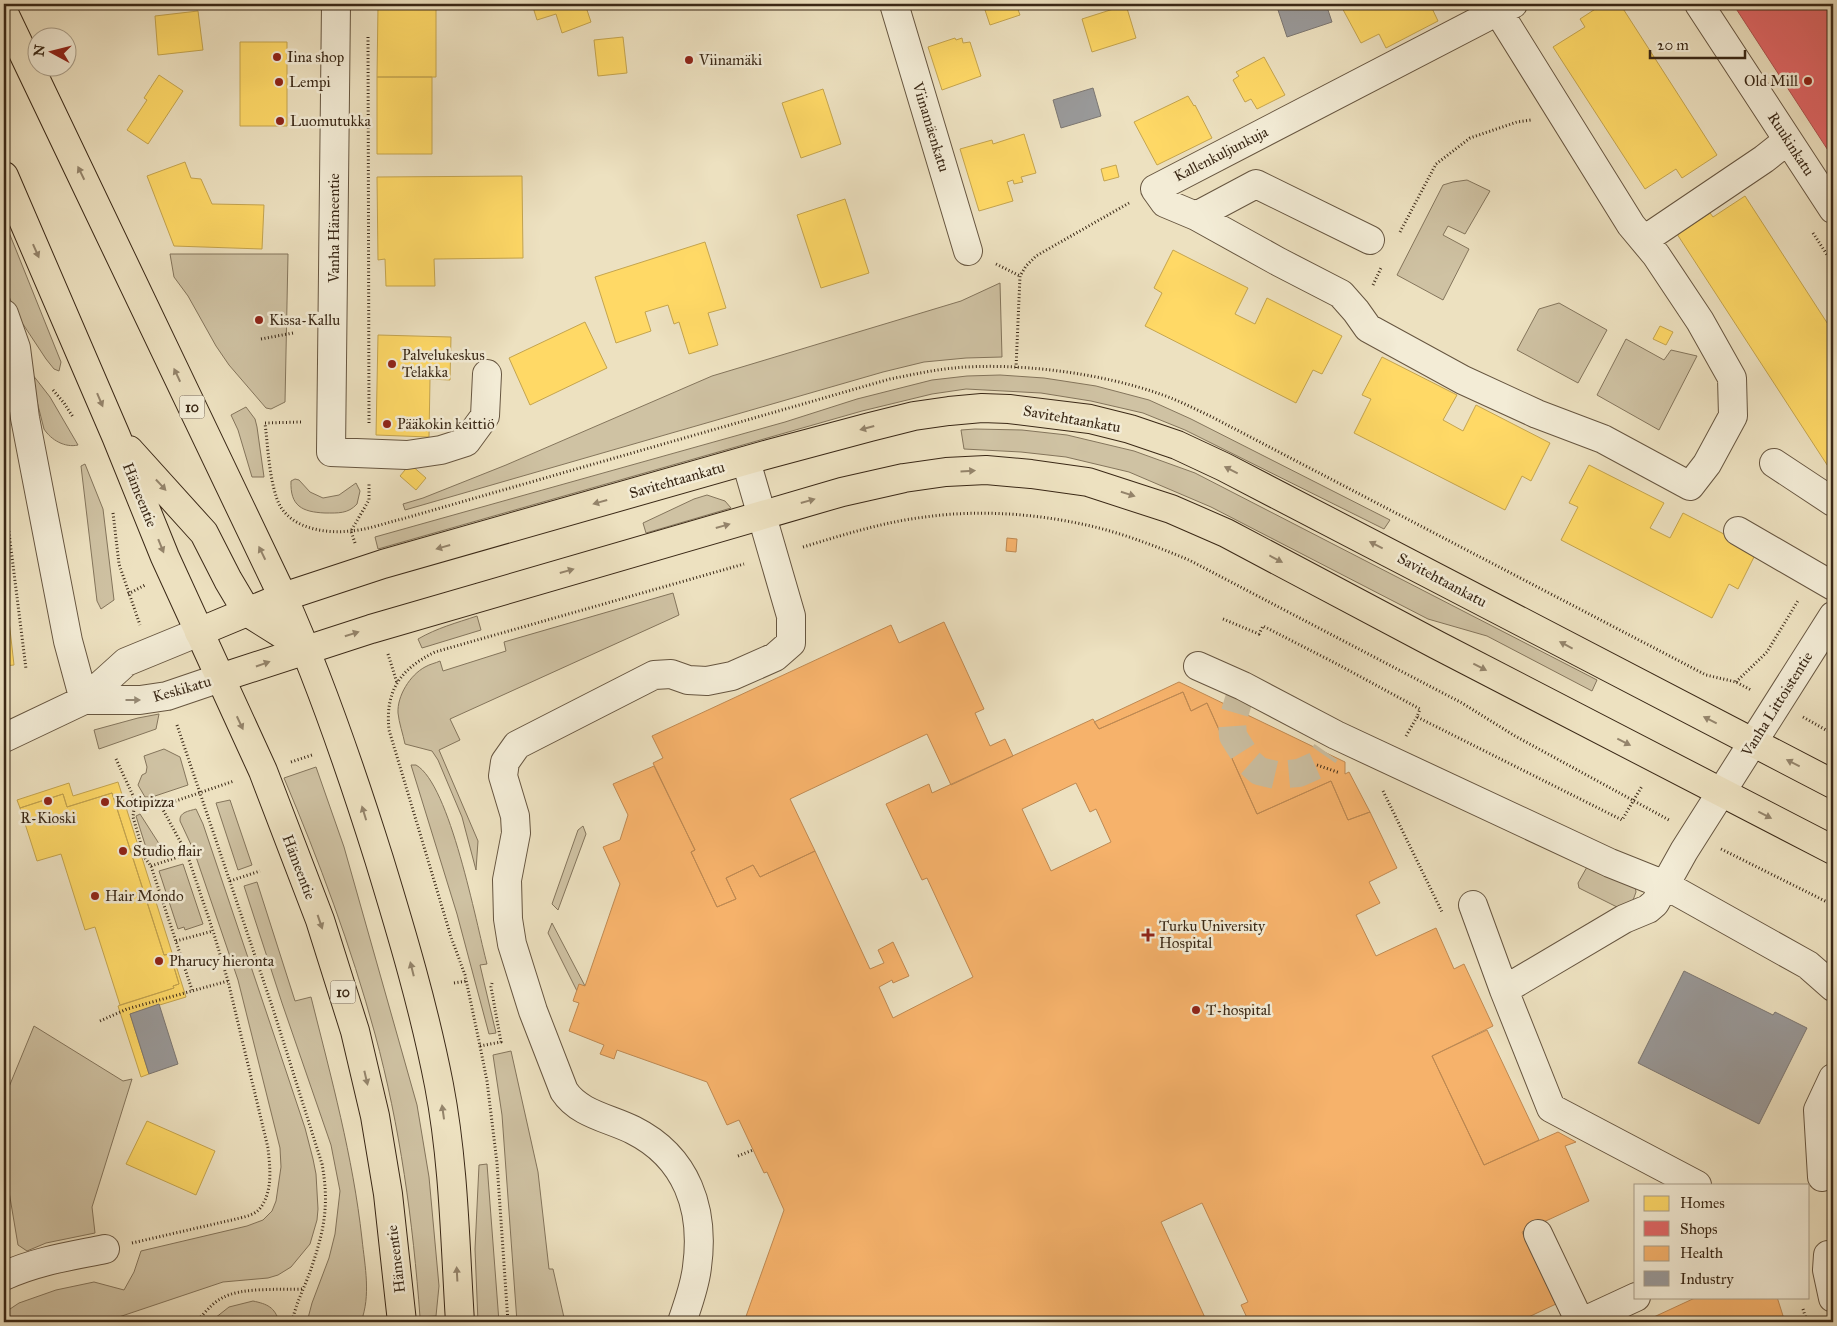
<svg xmlns="http://www.w3.org/2000/svg" width="1837" height="1326" viewBox="0 0 1837 1326" font-family="'IM FELL Great Primer',serif">
	<rect width="100%" height="100%" fill="#ede1c0"/>
	<filter id="stains"><feTurbulence type="fractalNoise" baseFrequency=".004" numOctaves="4"/><feColorMatrix values="0 0 0 0 .2 0 0 0 0 .09 0 0 0 0 .02 0 0 0 .5 -.17"/></filter>
	<radialGradient id="worn" r=".72"><stop offset=".6" stop-color="#630" stop-opacity="0"/><stop offset="1" stop-color="#630" stop-opacity=".3"/></radialGradient>
	<path fill="#cfc2a3" stroke="#84755c" d="M1467,180L1490,191L1465,234L1448,226L1443,235L1469,249L1443,300L1397,275L1443,185L1453,182Z
		M4,220L61,362L59,371L54,369L46,359L15,312L4,283Z
		M170,254H288L285,402L271,409L266,408L229,365L216,346L188,296L174,277Z
		M1000,283L1002,357L966,358L924,362L883,372L405,510L403,504L423,498L506,465L712,376L961,301Z
		M1559,303L1607,330L1578,383L1517,350L1539,309Z
		M1626,339L1664,360L1671,350L1697,356L1659,430L1597,395Z
		M29,370L50,397L78,445C65,448 51,440 44,429Z
		M1000,375L1044,378L1096,386L1149,400L1191,419L1390,520L1384,529L1185,430L1143,413L1091,401L1041,393L966,389L932,394L862,411L378,549L375,537L785,422L857,399L932,380L967,376Z
		M246,407L255,419L257,427L264,477H252L238,430L231,415Z
		M975,429L1022,430L1067,435L1134,451L1195,473L1597,680L1592,691L1487,636L1428,619L1211,507L1129,472L1066,457L1021,452L964,449L961,430Z
		M85,464L103,509L114,600L101,609L97,601L81,466Z
		M295,479L299,480L310,492L323,498L339,495L356,483L360,491L357,504C348,514 338,513 325,513C302,512 290,506 291,481Z
		M707,495L725,501L731,508L646,533L643,523L694,499Z
		M673,593L679,615L450,719L460,740L439,750L478,841L476,870L462,817L438,760L432,751L405,744C403,734 399,723 398,713C397,696 410,675 425,667C430,664 436,663 440,661L443,671L506,651L504,642Z
		M477,616L481,630L422,648L418,639C437,628 456,623 477,616Z
		M159,714L156,729L99,749L94,730L138,718Z
		M164,749L180,757L188,785L152,797H145L138,785L142,775L146,773L147,767L144,756Z
		M411,765H416C450,784 476,923 487,964L480,965L496,1033L489,1034L457,914Z
		M316,767L344,847L417,1105L429,1177L439,1286L436,1316L420,1317C413,1222 400,1126 375,1034C351,946 319,861 284,778Z
		M230,800L252,865L238,870L216,803Z
		M196,809L203,824L274,1035L305,1128L313,1159L316,1174L318,1209L317,1220L310,1244L291,1267L278,1275L268,1278L223,1282L104,1322H4V1313L19,1303L56,1290L94,1282L124,1290L134,1272L141,1251L247,1226L263,1220L272,1211L276,1201L281,1167L280,1148L238,980L194,851L180,821C179,812 189,811 196,809Z
		M140,814L165,853L149,857L136,816Z
		M583,826L586,834L558,910L552,904L578,830Z
		M183,864L203,924L185,930L184,927L178,929L159,871Z
		M1587,867L1635,886L1636,892L1632,903L1619,908L1579,888L1578,883Z
		M257,882L295,1001L311,997C331,1077 353,1157 362,1239C365,1267 371,1295 361,1322H307L312,1303L329,1258L335,1234L340,1191L331,1145L282,1003L244,886Z
		M552,923L585,986L577,991L548,933Z
		M34,1026L123,1081L132,1079L92,1207L95,1233L46,1243L27,1251L18,1245L4,1162V1099Z
		M511,1051L538,1172L549,1269H553L565,1322H517L502,1115L493,1055Z
		M487,1164L499,1322H478L475,1249L479,1165Z
		M253,1301C267,1304 275,1307 279,1322H210L229,1307Z"/>
	<path fill="#ffd966" stroke="#c4a44e" d="M532,4H585L591,22L562,33L556,14L537,20Z
		M983,4H1016L1020,15L990,25Z
		M1340,4H1430L1438,21L1386,48L1379,34L1361,43Z
		M1603,4H1620L1717,155L1682,178L1676,169L1645,189L1553,47L1585,27L1580,19Z
		M1126,5L1136,38L1092,52L1082,19Z
		M378,6L436,7V77H377Z
		M198,11L203,50L158,55L155,16Z
		M623,37L627,73L598,76L594,40Z
		M955,38L956,40L962,38L963,43L970,42L981,76L942,90L928,47Z
		M240,42H287V126H240Z
		M1264,57L1285,95L1257,109L1251,99L1245,102L1233,80L1239,76L1236,72Z
		M159,75L183,91L148,144L127,130L147,100L144,98Z
		M377,77H432V154H377Z
		M823,89L841,144L801,158L782,103Z
		M1188,96L1194,106L1195,105L1212,138L1157,165L1134,122Z
		M1024,134L1036,173L1021,177L1023,182L1014,184L1013,180L1007,182L1013,201L979,211L960,149L992,140L993,144Z
		M185,162L191,178L201,179L212,204L264,205L262,249L174,246L147,176Z
		M1116,165L1119,177L1104,181L1101,169Z
		M522,176L523,258L434,259L435,286H386L385,259L378,260L377,177Z
		M1745,196L1833,332V474L1677,234L1710,213L1713,217Z
		M845,199L869,273L821,288L797,215Z
		M705,242L726,308L708,313L718,345L689,354L679,322L674,324L668,305L645,312L651,331L616,343L595,277Z
		M1173,250L1248,288L1235,314L1255,324L1267,298L1342,336L1322,374L1313,370L1296,403L1145,326L1162,293L1154,288Z
		M585,322L607,368L530,405L509,358Z
		M1660,326L1673,332L1666,345L1653,339Z
		M378,335L451,337L450,380L430,379L429,437L376,435Z
		M1382,357L1457,395L1443,420L1463,431L1476,405L1550,443L1531,481L1522,476L1505,510L1354,433L1371,399L1362,395Z
		M410,464L426,478L416,490L400,476Z
		M1589,465L1664,503L1650,528L1670,538L1683,513L1757,551L1738,589L1729,584L1712,618L1561,540L1578,507L1569,503Z
		M4,576L14,665L4,666Z
		M118,782L186,997L130,1014L149,1074L141,1077L118,1006L174,988L173,986L179,984L170,954L164,955L112,793L67,807L63,794L20,808L17,800L69,783L73,796Z
		M112,793L164,955L170,954L179,984L173,986L174,988L120,1005L95,927L85,930L61,854L37,861L20,808L63,794L67,807Z
		M147,1121L215,1151L196,1195L126,1164Z"/>
	<path fill="#e06666" stroke="#ae534e" d="M1733,4H1833V158Z"/>
	<path fill="#f6b26b" stroke="#be8952" fill-rule="evenodd" d="M1007,538L1017,539L1016,552L1006,551Z
		M944,622L984,709L975,713L990,746L1005,739L1013,756L951,785L927,734L790,799L815,851L760,877L753,865L726,878L736,899L717,907L691,852L695,850L653,763L663,758L652,736L891,625L899,643Z
		M1179,682L1345,762V774L1349,772L1370,812L1348,820L1331,781L1257,814L1207,703L1191,711L1183,692L1099,729L1094,722Z
		M1183,692L1191,711L1207,703L1257,814L1331,781L1348,820L1370,812L1397,868L1369,882L1380,903L1356,915L1376,956L1436,928L1454,969L1464,964L1493,1026L1432,1056L1484,1165L1558,1132L1576,1142L1565,1146L1589,1201L1522,1232L1556,1304L1518,1322H1508L1506,1317L1493,1322H1249L1241,1305L1248,1302L1202,1203L1161,1222L1207,1322H744L784,1210L767,1172L764,1173L739,1120L727,1125L707,1082L617,1050L614,1059L600,1054L604,1045L569,1031L579,1003L573,1001L579,984L585,986L620,884L603,847L620,840L628,815L613,784L654,766L695,850L691,852L717,907L736,899L726,878L753,865L760,877L815,851L870,969L884,963L878,950L893,942L909,976L893,983L892,980L879,987L893,1018L973,977L927,878L922,880L886,804L929,784L932,793L1093,719L1099,729ZM1076,783L1090,812L1096,809L1111,842L1051,871L1022,809Z
		M1487,1030L1539,1140L1484,1165L1432,1056Z
		M1697,1297H1777L1785,1322H1643Z"/>
	<path fill="#999" stroke="#7c7772" d="M1276,4H1326L1332,22L1287,37Z
		M1093,88L1101,116L1061,128L1053,100Z
		M1684,971L1773,1015L1775,1012L1807,1028L1759,1124L1638,1063Z
		M159,1004L178,1064L149,1074L130,1014Z"/>
	<g fill="none" stroke-linecap="round" stroke-linejoin="round">
		<path stroke="#c9bc9e" stroke-width="28" stroke-dasharray="28 14" stroke-linecap="butt" d="M1243,686L1232,722L1233,736L1250,763L1259,771L1276,775L1299,773L1317,765L1326,752"/>
		<g stroke="#675640" stroke-width="30">
			<path id="minor" d="M336,4L331,452L407,455L441,450L466,442L485,416L487,374
				M894,4L968,251
				M1699,4L1833,209
				M1498,11L1631,225L1656,255L1700,321L1732,378L1733,416L1707,464L1690,486L1603,439L1537,414L1463,380L1368,328L1356,311L1341,294L1279,262L1196,216L1165,203L1155,189L1498,11L1513,4
				M1196,216L1256,184L1370,240
				M1644,240L1764,159L1788,140
				M4,314L16,348L25,418L68,641L84,700
				M1774,463L1833,502
				M1738,531L1833,586
				M1198,666L1243,686L1336,735L1610,863L1665,885L1808,965L1833,987
				M84,700H140L167,696L220,678
				M4,738L84,700L126,662L199,632
				M1473,905L1504,990L1551,1108L1697,1185
				M1504,990L1624,919L1648,909L1655,903L1684,851L1833,616
				M1822,1177L1818,1110L1833,1078
				M1538,1234L1580,1322
				M1828,1255L1827,1270L1833,1298
				M4,1276C36,1261 71,1256 105,1249
				M682,1322C688,1304 695,1286 697,1267C705,1209 687,1157 633,1130C609,1118 579,1114 564,1091L533,1011L512,944L508,919L507,880L516,833L515,816L503,776L505,762L517,745L654,675L671,674L688,680L707,681L732,676L775,657L791,643V616L746,461
				M1582,1322L1636,1297"/>
		</g>
		<g stroke="#3a2816" stroke-width="30">
			<path id="major" d="M199,632L283,597L383,564L769,454L870,427L914,416L949,411L982,408L1009,409L1090,419L1130,429L1177,445L1224,467L1833,784
				M220,678L371,629L842,492L904,478L946,472L986,470L1031,474L1088,482L1171,509L1226,533L1437,645L1833,850"/>
		</g>
		<g stroke="#3a2816" stroke-width="30">
			<path id="highway" d="M4,13L283,597C321,682 351,770 379,859C402,934 424,1008 439,1085C454,1163 455,1243 460,1322
				M4,176L116,436L165,557L263,771L320,920L355,1031L375,1116L388,1194L402,1322
				M129,450L204,533L228,580L247,612L306,649"/>
		</g>
		<path stroke="#3a2816" stroke-width="3" stroke-dasharray="1 2.5" stroke-linecap="butt" d="M368,37L369,423
			M1400,232L1436,164L1470,138L1517,122L1531,120
			M1813,233L1833,264
			M996,264L1020,276
			M1373,285L1381,268
			M261,339L293,333
			M1016,368L1020,276L1026,266L1036,256L1129,203
			M53,390L64,403L73,417
			M301,422L265,423C268,448 269,476 277,499C287,528 324,534 350,531C367,530 385,523 402,519L890,379C911,375 932,370 954,368C1016,362 1101,373 1160,394C1178,400 1195,409 1212,417L1706,675L1736,682L1751,690
			M4,493L26,669
			M113,513L119,564L140,625
			M355,543L351,531L369,500V484
			M803,547C843,535 883,522 925,517C982,509 1043,514 1099,528C1130,536 1160,548 1189,560L1462,703L1515,736L1669,820
			M128,594L145,585
			M1223,619L1259,634L1263,626L1337,664L1420,709L1417,717L1622,820L1642,786
			M388,654L397,683
			M1736,682L1767,652L1799,599
			M1803,717L1833,734
			M177,725L274,1012L322,1164C329,1202 325,1227 313,1263C307,1283 296,1302 292,1322
			M1406,736L1417,717
			M116,759L135,800L133,817L145,858L151,866L192,990
			M291,762L312,755
			M1317,765L1340,773
			M1383,791L1442,912
			M135,800L161,806
			M1721,849L1833,905
			M151,866L187,854
			M230,881L260,871
			M176,941L213,931
			M454,983L467,981
			M100,1021L127,1009L228,981
			M480,1046L501,1042L491,987L492,983
			M738,1156L753,1150
			M132,1243L236,1219C244,1217 256,1215 261,1207C273,1190 270,1167 268,1148L228,981L213,931L187,854L161,806L234,781
			M1803,1309L1807,1322
			M196,1322C204,1314 211,1304 222,1298C241,1287 280,1290 303,1289
			M508,1322L497,1163L487,1081L480,1046L465,975L451,937L389,730C385,691 400,669 435,652L744,564"/>
		<use href="#minor" stroke="#f3ecd6" stroke-width="28"/>
		<use href="#major" stroke="#ede1c0" stroke-width="28"/>
		<use href="#highway" stroke="#ede1c0" stroke-width="28"/>
	</g>
	<defs><path id="oneway-solid" d="M-6-.8H1V-3.2L6.5 0L1 3.2V.8H-6Z" transform="scale(1.25)"/></defs>
	<g fill="#94846b">
		<use href="#oneway-solid" transform="translate(81 173) rotate(-116)"/>
		<use href="#oneway-solid" transform="translate(36 251) rotate(66)"/>
		<use href="#oneway-solid" transform="translate(177 375) rotate(-115)"/>
		<use href="#oneway-solid" transform="translate(100 400) rotate(67)"/>
		<use href="#oneway-solid" transform="translate(867 428) rotate(165)"/>
		<use href="#oneway-solid" transform="translate(1231 470) rotate(-153)"/>
		<use href="#oneway-solid" transform="translate(968 471) rotate(-3)"/>
		<use href="#oneway-solid" transform="translate(161 485) rotate(47)"/>
		<use href="#oneway-solid" transform="translate(1128 494) rotate(18)"/>
		<use href="#oneway-solid" transform="translate(808 501) rotate(-16)"/>
		<use href="#oneway-solid" transform="translate(600 502) rotate(164)"/>
		<use href="#oneway-solid" transform="translate(723 526) rotate(-16)"/>
		<use href="#oneway-solid" transform="translate(1376 545) rotate(-153)"/>
		<use href="#oneway-solid" transform="translate(161 546) rotate(68)"/>
		<use href="#oneway-solid" transform="translate(443 547) rotate(164)"/>
		<use href="#oneway-solid" transform="translate(262 553) rotate(-116)"/>
		<use href="#oneway-solid" transform="translate(1276 559) rotate(28)"/>
		<use href="#oneway-solid" transform="translate(567 571) rotate(-16)"/>
		<use href="#oneway-solid" transform="translate(352 634) rotate(-17)"/>
		<use href="#oneway-solid" transform="translate(1566 645) rotate(-152)"/>
		<use href="#oneway-solid" transform="translate(263 664) rotate(-19)"/>
		<use href="#oneway-solid" transform="translate(1480 667) rotate(27)"/>
		<use href="#oneway-solid" transform="translate(1710 720) rotate(-153)"/>
		<use href="#oneway-solid" transform="translate(240 723) rotate(65)"/>
		<use href="#oneway-solid" transform="translate(1624 742) rotate(27)"/>
		<use href="#oneway-solid" transform="translate(1793 763) rotate(-153)"/>
		<use href="#oneway-solid" transform="translate(364 813) rotate(-107)"/>
		<use href="#oneway-solid" transform="translate(1765 815) rotate(27)"/>
		<use href="#oneway-solid" transform="translate(320 922) rotate(71)"/>
		<use href="#oneway-solid" transform="translate(412 969) rotate(-104)"/>
		<use href="#oneway-solid" transform="translate(366 1078) rotate(77)"/>
		<use href="#oneway-solid" transform="translate(443 1112) rotate(-98)"/>
		<use href="#oneway-solid" transform="translate(457 1274) rotate(-93)"/>
	</g>
	<use fill="#968a76" href="#oneway-solid" transform="translate(133 700)"/>
	<g fill="#8f2418" stroke="#f3ecd6" stroke-width="2">
		<circle cx="277" cy="57" r="5"/>
		<circle cx="689" cy="60" r="5"/>
		<circle cx="1808" cy="81" r="5"/>
		<circle cx="279" cy="82" r="5"/>
		<circle cx="280" cy="121" r="5"/>
		<circle cx="259" cy="320" r="5"/>
		<circle cx="392" cy="364" r="5"/>
		<circle cx="387" cy="424" r="5"/>
		<circle cx="48" cy="801" r="5"/>
		<circle cx="105" cy="802" r="5"/>
		<circle cx="123" cy="851" r="5"/>
		<circle cx="95" cy="896" r="5"/>
		<path d="M1145.5 927.5h5v5h5v5h-5v5h-5v-5h-5v-5h5z"/>
		<circle cx="159" cy="961" r="5"/>
		<circle cx="1196" cy="1010" r="5"/>
	</g>
	<g text-anchor="middle" dominant-baseline="central" stroke-width="5" stroke-linejoin="round" paint-order="stroke">
		<g fill="#f3ecd6" stroke="#726350" stroke-width="1">
			<rect x="179.5" y="395.5" width="25" height="23" rx="4"/>
			<rect x="330.5" y="980.5" width="25" height="23" rx="4"/>
		</g>
		<g font-size="14" font-weight="bold" fill="#3a2816">
			<text x="192" y="407">10</text>
			<text x="343" y="992">10</text>
		</g>
		<g font-size="15" fill="#3a2816" stroke="#f3ecd6" text-anchor="start">
			<text x="287" y="57">Iina shop</text>
			<text x="699" y="60">Viinamäki</text>
			<text x="1798" y="81" text-anchor="end">Old Mill</text>
			<text x="289" y="82">Lempi</text>
			<text x="290" y="121">Luomutukka</text>
			<text x="269" y="320">Kissa-Kallu</text>
			<text x="402" y="355">Palvelukeskus<tspan x="402" dy="17">Telakka</tspan></text>
			<text x="397" y="424">Pääkokin keittiö</text>
			<text x="115" y="802">Kotipizza</text>
			<text x="48" y="818" text-anchor="middle">R-Kioski</text>
			<text x="133" y="851">Studio flair</text>
			<text x="105" y="896">Hair Mondo</text>
			<text x="1159" y="926">Turku University<tspan x="1159" dy="17">Hospital</tspan></text>
			<text x="169" y="961">Pharucy hieronta</text>
			<text x="1206" y="1010">T-hospital</text>
		</g>
		<g font-size="15" fill="#3a2816" stroke="#f3ecd6">
			<text transform="translate(931 127) rotate(73)">Viinamäenkatu</text>
			<text transform="translate(1791 144) rotate(57)">Ruukinkatu</text>
			<text transform="translate(1221 154) rotate(-27)">Kallenkuljunkuja</text>
			<text transform="translate(334 228) rotate(-90)">Vanha Hämeentie</text>
			<text transform="translate(1072 419) rotate(10)">Savitehtaankatu</text>
			<text transform="translate(677 480) rotate(-16)">Savitehtaankatu</text>
			<text transform="translate(140 495) rotate(68)">Hämeentie</text>
			<text transform="translate(1442 580) rotate(28)">Savitehtaankatu</text>
			<text transform="translate(182 689) rotate(-16)">Keskikatu</text>
			<text transform="translate(1777 704) rotate(-58)">Vanha Littoistentie</text>
			<text transform="translate(299 867) rotate(69)">Hämeentie</text>
			<text transform="translate(396 1259) rotate(-97)">Hämeentie</text>
		</g>
	</g>
	<rect width="1837" height="1326" fill="none" stroke="#ede1c0" stroke-width="20"/>
	<rect x="5" y="5" width="1827" height="1316" fill="none" stroke="#3a2816" stroke-width="2.5"/>
	<rect x="10" y="10" width="1817" height="1306" fill="none" stroke="#3a2816"/>
	<rect x="1634" y="1184" width="175" height="115" fill="#f3ecd6" stroke="#a99e89"/>
	<rect x="1644" y="1196" width="25" height="15" fill="#ffd966" stroke="#a99e89"/>
	<text x="1680" y="1208" font-size="15" fill="#3a2816">Homes</text>
	<rect x="1644" y="1221" width="25" height="15" fill="#e06666" stroke="#a99e89"/>
	<text x="1680" y="1234" font-size="15" fill="#3a2816">Shops</text>
	<rect x="1644" y="1246" width="25" height="15" fill="#f6b26b" stroke="#a99e89"/>
	<text x="1680" y="1258" font-size="15" fill="#3a2816">Health</text>
	<rect x="1644" y="1271" width="25" height="15" fill="#999999" stroke="#a99e89"/>
	<text x="1680" y="1284" font-size="15" fill="#3a2816">Industry</text>
	<g transform="translate(52 52) rotate(277)"><circle r="24" fill="#f3ecd6" stroke="#a99e89"/>
	<path d="M0-4L9 19L0 12L-9 19Z" fill="#8f2418"/>
	<text y="-8" font-size="14" font-weight="bold" text-anchor="middle" fill="#3a2816">N</text>
	</g>
	<path d="M1650 50v8h95v-8" fill="none" stroke="#3a2816" stroke-width="2.5"/>
	<text x="1657" y="50" font-size="15" fill="#3a2816" stroke="#f3ecd6" stroke-width="4" paint-order="stroke">20 m</text>
	<rect width="100%" height="100%" filter="url(#stains)"/>
	<rect width="100%" height="100%" fill="url(#worn)"/>
</svg>
